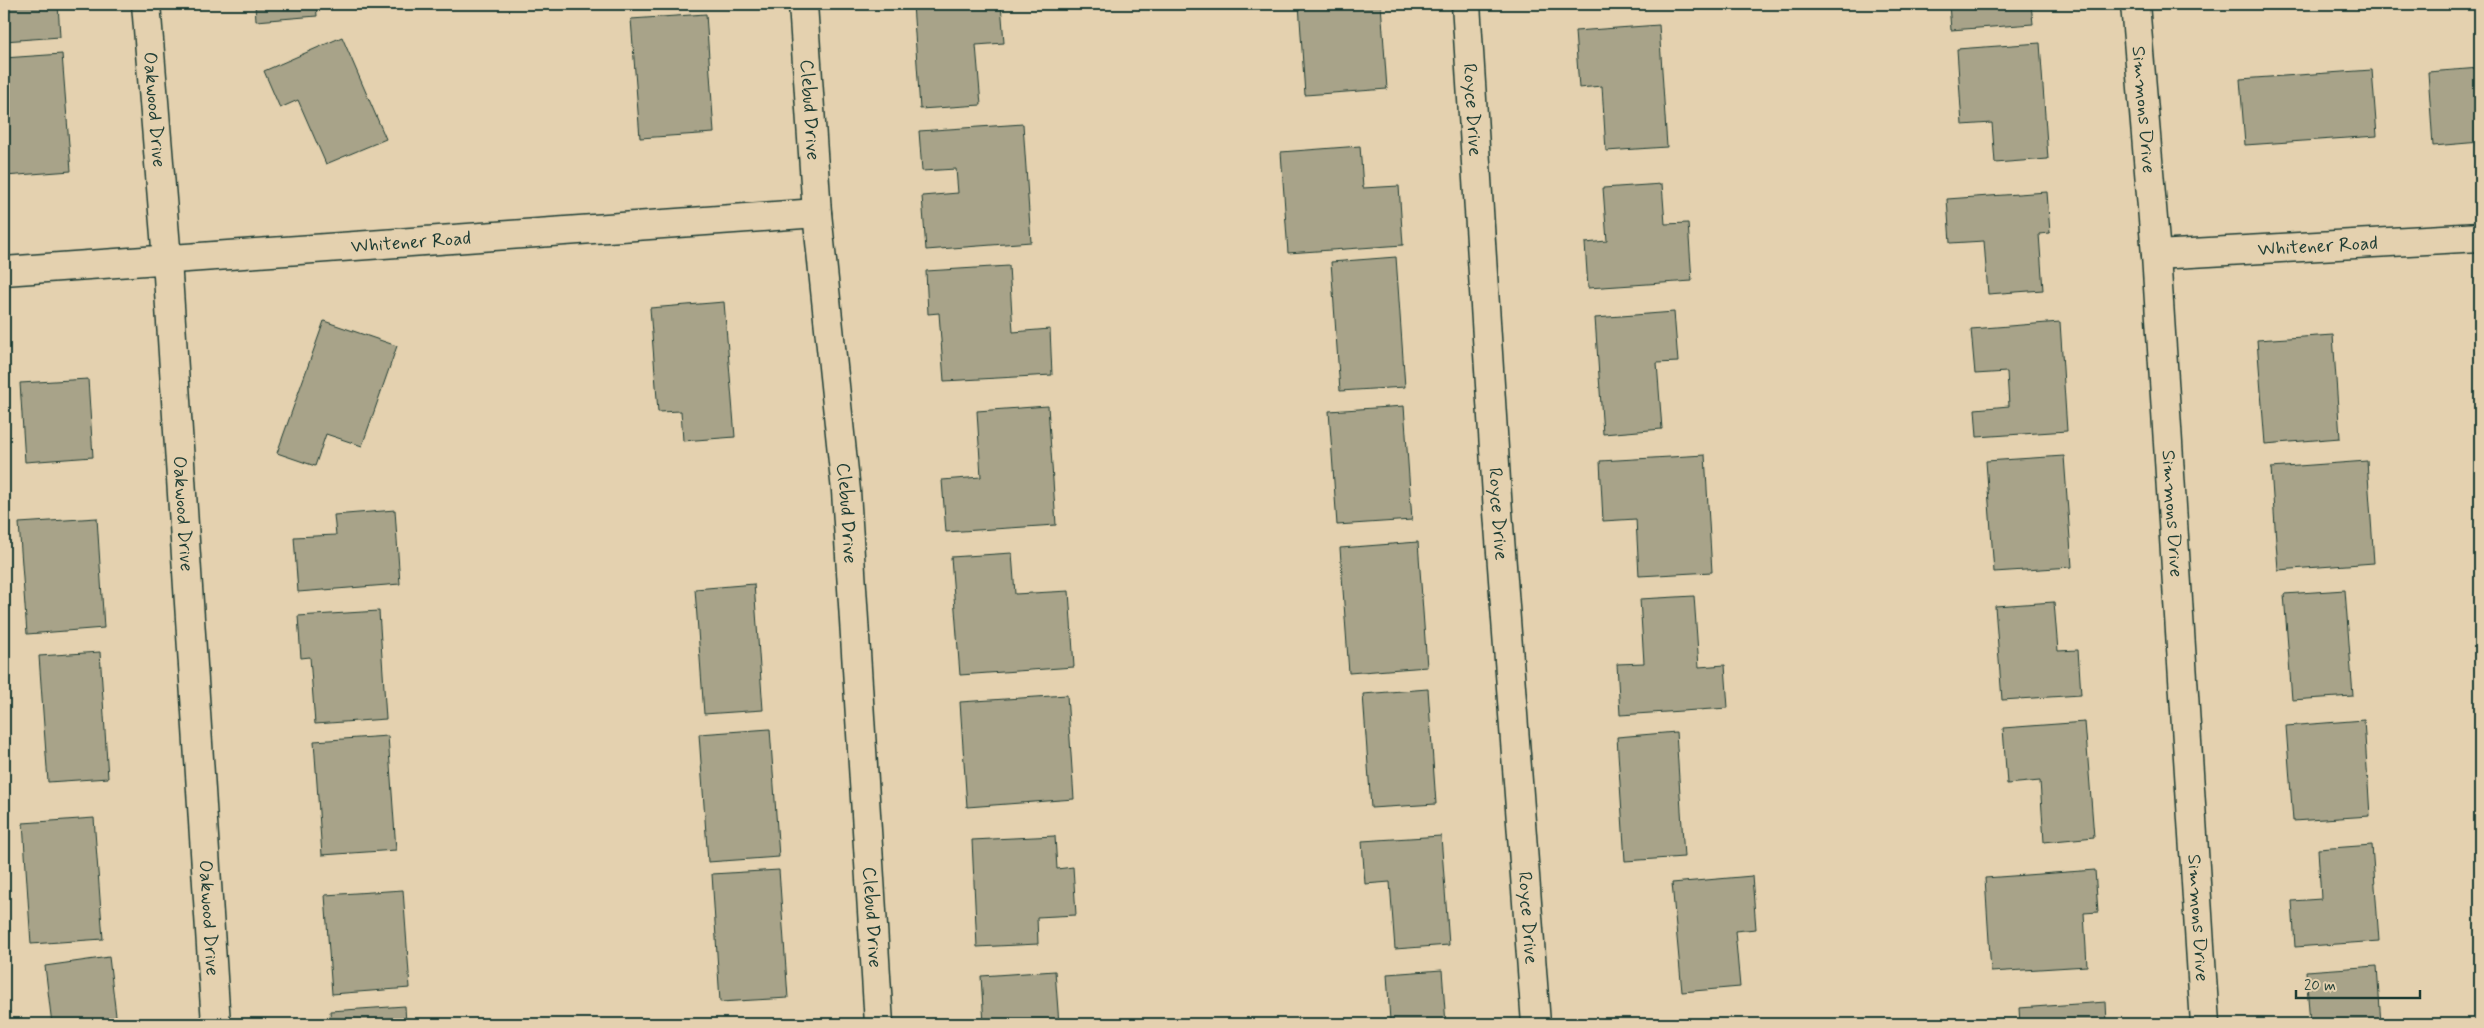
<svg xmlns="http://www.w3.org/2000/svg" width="2484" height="1028" viewBox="0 0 2484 1028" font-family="Mynerve,sans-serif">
	<rect width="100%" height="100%" fill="#e4d1af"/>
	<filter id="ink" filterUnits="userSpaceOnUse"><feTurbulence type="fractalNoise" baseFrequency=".02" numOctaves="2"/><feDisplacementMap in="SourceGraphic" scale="10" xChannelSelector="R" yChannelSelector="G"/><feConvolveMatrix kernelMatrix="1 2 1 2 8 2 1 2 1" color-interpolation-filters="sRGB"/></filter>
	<g filter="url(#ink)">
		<path fill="#a8a389" stroke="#1f3d34" d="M4,4H58L60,37L4,41Z
			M255,4H316L317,16L256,21Z
			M913,4H1001L1004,43L976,45L981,105L920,109Z
			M1299,4H1381L1387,89L1305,95Z
			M1568,4H1628V5L1569,9Z
			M1949,4H2031L2033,24L1951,30Z
			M706,14L714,133L640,138L631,19Z
			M1659,25L1667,147L1606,151L1602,86L1579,88L1575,31Z
			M342,37L386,139L326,164L298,100L280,108L264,71Z
			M2040,43L2048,159L1995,163L1992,123L1962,125L1957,49Z
			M62,54L71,171L5,176L4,58Z
			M2480,68V142L2433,146L2428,72Z
			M2372,70L2377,136L2245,145L2240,79Z
			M1023,124L1031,242L926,250L922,196L958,193L956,169L922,171L919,131Z
			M1360,146L1363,188L1399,186L1403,245L1288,253L1281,152Z
			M1662,184L1665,224L1688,223L1692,281L1588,288L1585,243L1607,241L1603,188Z
			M2047,192L2050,233L2039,234L2043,290L1988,294L1984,241L1950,243L1947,199Z
			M1396,257L1405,387L1340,391L1331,262Z
			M1009,266L1013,332L1050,329L1052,375L944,381L939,313L928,314L926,271Z
			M724,302L735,437L683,441L681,411L658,412L650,308Z
			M1674,312L1678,362L1657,363L1662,429L1603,434L1595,318Z
			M324,321L397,346L362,446L326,434L315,466L277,453Z
			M2060,322L2067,431L1977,437L1975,409L2009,406L2007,372L1975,374L1971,329Z
			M2333,335L2340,438L2265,444L2257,340Z
			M88,379L93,457L25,462L20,383Z
			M1048,406L1056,525L946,532L942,480L981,477L977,411Z
			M1404,406L1412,520L1337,525L1329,411Z
			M1705,455L1712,572L1639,576L1636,519L1603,521L1600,461Z
			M2064,456L2072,567L1994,572L1986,461Z
			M2367,461L2374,563L2278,570L2271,468Z
			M395,510L400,584L298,592L294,537L336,535L334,515Z
			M97,518L104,628L27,634L19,523Z
			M1418,542L1427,667L1349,673L1340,548Z
			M1012,553L1015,594L1069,591L1074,667L960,675L951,557Z
			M754,584L763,710L704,714L695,589Z
			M2345,590L2353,696L2292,700L2284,594Z
			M1694,596L1699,667L1725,665L1728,708L1620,715L1617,664L1644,663L1640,599Z
			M2054,602L2058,651L2078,650L2081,695L2002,700L1995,606Z
			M379,611L386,719L315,724L310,657L301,658L298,616Z
			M100,652L108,778L48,782L39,656Z
			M1428,689L1436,804L1371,808L1363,694Z
			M1067,695L1074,799L967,807L960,702Z
			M2364,720L2370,816L2293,821L2286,726Z
			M2085,722L2094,837L2044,842L2040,781L2007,784L2003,728Z
			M770,729L779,857L708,862L699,734Z
			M1676,732L1684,857L1625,861L1617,737Z
			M388,736L396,850L322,855L314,741Z
			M94,818L103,939L31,944L23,823Z
			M1055,836L1057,869L1073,867L1076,915L1037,917L1038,944L977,947L972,840Z
			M1441,836L1449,945L1395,949L1390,882L1365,884L1362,841Z
			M2372,845L2379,941L2295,947L2292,901L2321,899L2318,849Z
			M779,870L788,998L720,1002L712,874Z
			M2095,870L2098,912L2084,913L2087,966L1991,972L1985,878Z
			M1752,876L1756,929L1735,931L1740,987L1682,992L1672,883Z
			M403,890L410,988L332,994L325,895Z
			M109,957L117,1024H52L45,966Z
			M2377,966L2381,1024H2310L2306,971Z
			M1442,970L1446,1024H1340L1390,1021L1387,974Z
			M1055,971L1059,1024H984L981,976Z
			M2106,1002L2107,1024H2020L2019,1008Z
			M405,1006L406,1024H331L330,1011Z"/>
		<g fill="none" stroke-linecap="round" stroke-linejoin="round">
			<g stroke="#1f3d34" stroke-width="31">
				<g id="minor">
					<path id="s1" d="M146,4L167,260L216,1024"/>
					<path id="s2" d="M803,4L817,213L846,491L879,1024"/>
					<path id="s3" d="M1466,4L1498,512L1536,1024"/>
					<path id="s4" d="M2156,255L2480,237"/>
					<path id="s5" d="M4,271L817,213"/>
				</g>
			</g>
			<g stroke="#1f3d34" stroke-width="31">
				<g id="tertiary">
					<path id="s6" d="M2135,4L2156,255L2205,1024"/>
				</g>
			</g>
			<use href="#minor" stroke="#e4d1af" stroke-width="28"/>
			<use href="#tertiary" stroke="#e4d1af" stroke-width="28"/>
		</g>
	</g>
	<g text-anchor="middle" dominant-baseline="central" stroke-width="4" stroke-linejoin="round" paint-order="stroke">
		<g font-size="19" fill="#1f3d34" stroke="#e4d1af">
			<text stroke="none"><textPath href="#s1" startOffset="106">Oakwood Drive</textPath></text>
			<text stroke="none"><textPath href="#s2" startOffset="106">Clebud Drive</textPath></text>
			<text stroke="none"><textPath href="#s3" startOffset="106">Royce Drive</textPath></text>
			<text stroke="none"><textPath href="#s6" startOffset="106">Simmons Drive</textPath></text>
			<text stroke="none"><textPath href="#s5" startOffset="408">Whitener Road</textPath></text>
			<text stroke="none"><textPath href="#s4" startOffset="162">Whitener Road</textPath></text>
			<text stroke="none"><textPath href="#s1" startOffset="511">Oakwood Drive</textPath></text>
			<text stroke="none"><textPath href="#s2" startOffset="511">Clebud Drive</textPath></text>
			<text stroke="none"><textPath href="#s3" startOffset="511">Royce Drive</textPath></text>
			<text stroke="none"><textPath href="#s6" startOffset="511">Simmons Drive</textPath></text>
			<text stroke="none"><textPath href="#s1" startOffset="916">Oakwood Drive</textPath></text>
			<text stroke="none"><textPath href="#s2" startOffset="916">Clebud Drive</textPath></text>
			<text stroke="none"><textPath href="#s3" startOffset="916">Royce Drive</textPath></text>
			<text stroke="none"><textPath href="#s6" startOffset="916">Simmons Drive</textPath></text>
		</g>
	</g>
	<rect width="2484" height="1028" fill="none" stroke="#e4d1af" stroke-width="20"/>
	<rect x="10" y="10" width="2464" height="1008" fill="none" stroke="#1f3d34" stroke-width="2" filter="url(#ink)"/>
	<path d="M2296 990v8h124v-8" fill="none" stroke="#1f3d34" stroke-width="2.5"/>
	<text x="2304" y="990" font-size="15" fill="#1f3d34" stroke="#e4d1af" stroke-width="4" paint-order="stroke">20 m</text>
</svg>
